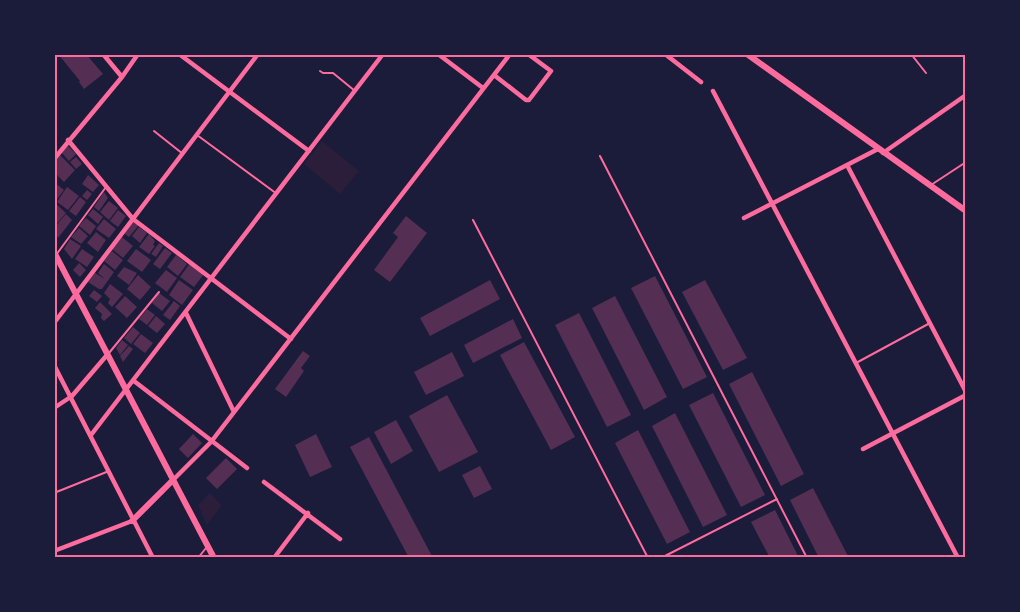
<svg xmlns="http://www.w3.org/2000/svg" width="1020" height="612" viewBox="0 0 1020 612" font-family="'Titillium Web',sans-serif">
	<rect width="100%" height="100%" fill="#1b1b3a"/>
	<path fill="#2a1e3b" d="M322,141L359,171L340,194L304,164Z
		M210,493L222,505L207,525L198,505Z"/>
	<path fill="#542f53" d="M58,54H86L103,74L84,89L79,82L80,81Z
		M68,146L76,154L69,161L61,152Z
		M60,155L75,170L64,182L54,172V162Z
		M76,157L82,164L76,169L70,162Z
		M88,175L99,185L93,192L82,184Z
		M54,182L64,190L54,203Z
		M67,187L79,196L68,210L57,202Z
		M87,190L92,194L87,200L82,196Z
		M104,192L108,198L99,211L94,207Z
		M80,197L86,202L76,216L69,211Z
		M109,201L118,208L109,220L100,212Z
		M55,203L66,213L54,227V205Z
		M93,209L103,217L98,224L88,215Z
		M118,210L126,216L118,227L110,221Z
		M66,214L72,220L58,238L54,228Z
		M406,216L427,233L390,282L374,270L398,237L393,233Z
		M86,218L96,226L90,235L79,226Z
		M104,219L116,229L109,238L96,229Z
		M133,221L139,225L129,237L124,233Z
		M139,227L147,233L140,243L132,236Z
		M79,228L88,236L81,244L71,237Z
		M96,232L106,240L98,252L87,243Z
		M149,234L155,241L153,245L155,246L149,254L139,247Z
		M122,237L133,246L123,258L112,249Z
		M70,239L81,246L72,259L64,249Z
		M159,243L163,246L156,257L151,254Z
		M165,248L172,253L160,269L153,264Z
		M82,249L94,257L87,267L75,259Z
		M136,249L151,260L142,272L127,261Z
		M112,251L123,260L115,270L104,261Z
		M176,255L187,264L178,276L167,267Z
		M79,263L86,270L80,277L73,270Z
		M190,263L204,274L194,287L180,277Z
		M104,264L114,272L102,289H99L88,282L95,273L105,279L98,273Z
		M124,267L137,273L129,285L117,276Z
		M166,270L177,278L167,292L155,283Z
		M138,275L151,287L140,300L127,289Z
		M655,276L707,377L683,389L631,288Z
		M179,280L193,290L182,305L169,295Z
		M490,280L500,299L430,336L420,318Z
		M705,280L747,358L723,370L682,292Z
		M110,284L123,294L112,307L108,303L110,299L104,293Z
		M94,290L102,296L97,302L89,296Z
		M159,293L170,301L162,311L152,303Z
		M125,296L137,307L127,318L115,307Z
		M615,296L667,397L644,410L592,308Z
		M174,301L180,306L170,320L163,315Z
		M100,302L112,314L104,321L101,318L102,314L95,308Z
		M147,309L155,315L147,325L139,319Z
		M579,313L631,415L607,427L555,325Z
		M156,316L165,324L157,333L148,326Z
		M513,319L522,338L473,363L464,345Z
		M133,327L140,333L131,344L124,338Z
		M141,334L153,343L145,353L133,344Z
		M122,340L128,345L120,355L116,348Z
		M524,342L575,437L551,450L500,355Z
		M129,346L133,349L123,362L120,356Z
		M303,351L310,356L301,368L304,371L286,397L275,389Z
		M452,352L464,376L426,395L414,372Z
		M752,372L804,474L781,486L729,384Z
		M713,393L765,495L741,507L689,405Z
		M447,395L478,452L439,472L409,416Z
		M675,413L727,515L703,527L652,426Z
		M396,420L413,451L391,464L374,432Z
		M638,430L690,532L667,544L615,443Z
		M193,434L202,443L188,458L179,449Z
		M316,434L332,467L310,477L295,445Z
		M369,437L433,558H409L350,447Z
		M226,458L237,469L217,489L206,478Z
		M480,466L492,489L474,498L462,475Z
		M813,488L849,558H819L790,500Z
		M775,510L799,558H770L751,522Z"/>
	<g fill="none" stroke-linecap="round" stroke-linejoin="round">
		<path stroke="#ff6b9d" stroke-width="2" d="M911,54L926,73
			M320,71L323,73H333L355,91
			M154,131L183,154
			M197,135L277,194
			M600,156L807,558
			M931,185L966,162
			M473,220L648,558
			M56,255L106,187
			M109,353L159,292
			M856,363L930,323
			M54,493L109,471
			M198,558L206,548
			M661,558L777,499"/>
		<path stroke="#ff6b9d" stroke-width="4.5" d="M103,54L122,77
			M179,54L309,151
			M438,54L483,88
			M665,54L701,82
			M494,75L526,100H529L551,71L528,54
			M713,91L958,558
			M68,140L133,219L291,339
			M883,153L966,95
			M54,159L122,77L138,54
			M847,165L966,392
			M744,218L878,149
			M186,313L234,412
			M54,323L258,54
			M54,365L153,558
			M134,381L247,468
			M54,408L72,396L107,355
			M91,435L383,54
			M863,449L966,395
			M173,480L211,442L510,54
			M264,482L340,539
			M54,551L132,521
			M274,558L308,513"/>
		<path stroke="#ff6b9d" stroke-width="6" d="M747,54L966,211
			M54,252L214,558
			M132,521L173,480"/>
	</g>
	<rect width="1020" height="612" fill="none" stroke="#1b1b3a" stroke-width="111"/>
	<rect x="56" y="56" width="908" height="500" fill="none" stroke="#ff6b9d" stroke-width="2"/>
</svg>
